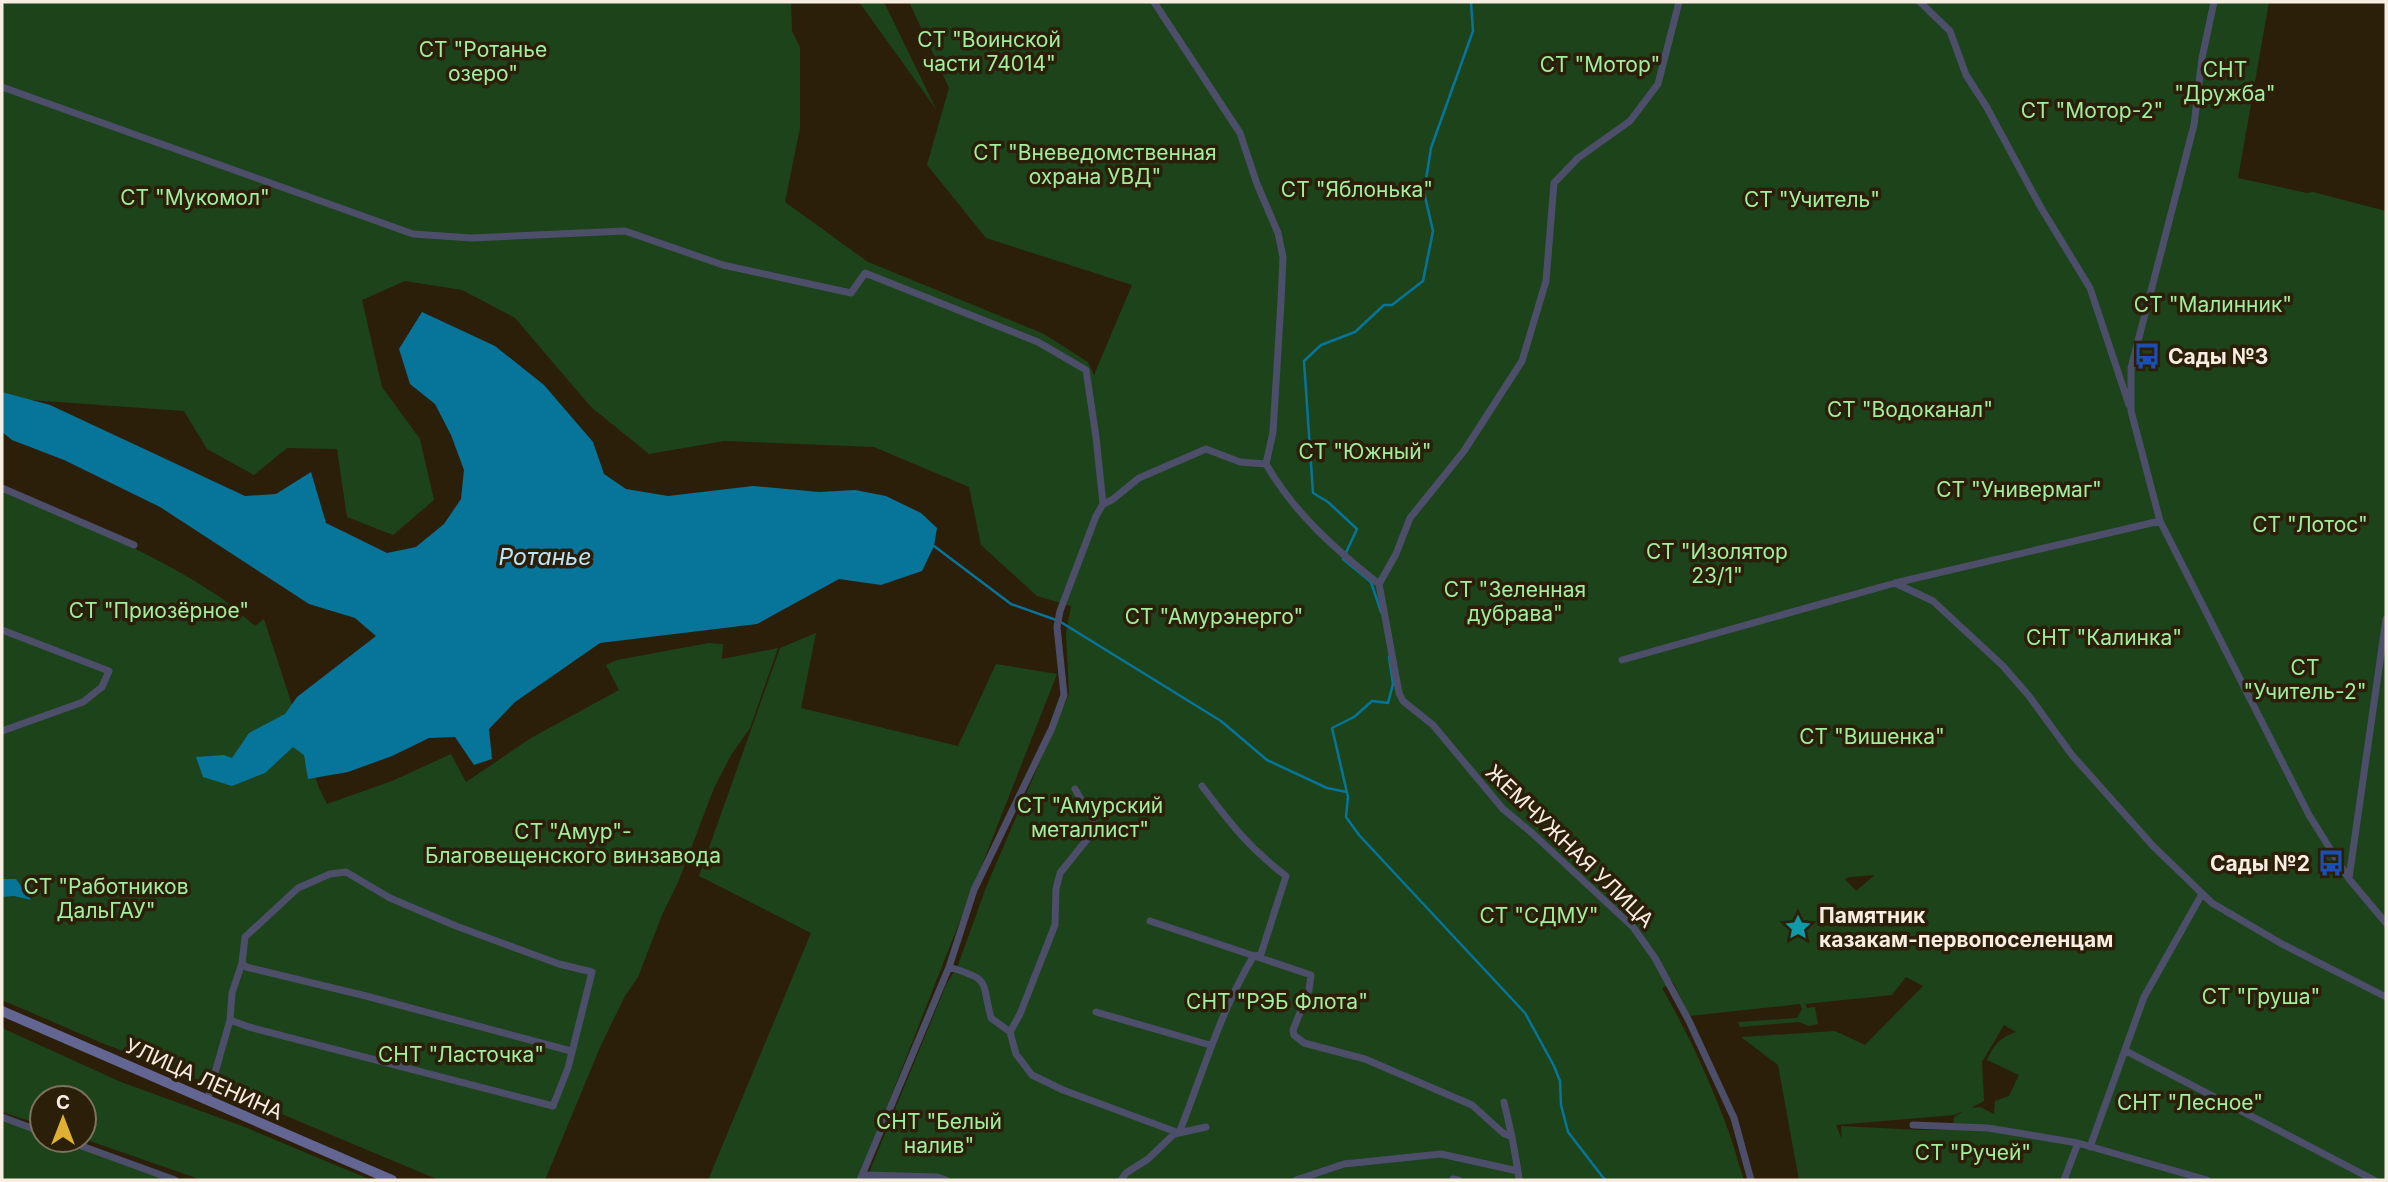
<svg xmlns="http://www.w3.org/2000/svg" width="2388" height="1182" viewBox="0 0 2388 1182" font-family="Inter,sans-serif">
	<rect width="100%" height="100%" fill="#2c1f0a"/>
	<path fill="#1d431b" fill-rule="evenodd" d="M2,2H791L792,31L800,47V128L785,202L868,262L1042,333L1088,362L1094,375L1132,285L986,238L927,165L949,88L909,2H2269L2238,178L2307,193L2313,192L2386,211V1180H1799L1778,1065L1741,1037L1835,1031L1865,1045L1923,986L1906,977L1892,995L1805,1004L1807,1008L1815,1007L1818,1024L1809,1026L1799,1022L1740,1027L1738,1022L1797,1018L1802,1009L1800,1004L1689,1016L1673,982L1662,988C1689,1035 1713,1087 1731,1138C1736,1152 1739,1167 1744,1180H866L946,985L958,965L987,885L1069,694L1066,633L1071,606L1037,596L981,545L969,487L874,447L724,441L649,454L591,407L515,318L462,290L405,281L362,300L382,387L420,439L434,500L393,535L347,517L337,449L287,448L254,475L207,449L184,411L2,398ZM1875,875L1856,891L1845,879L1849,877ZM2004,1025L2016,1032C2000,1037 1994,1045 1987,1060L2019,1075L2009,1096L1995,1101L1994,1114L1980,1107L1971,1108L1984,1101L1982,1062ZM1964,1111L1954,1117L1953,1130H1920L1841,1126L1842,1139L1836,1125L1954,1115Z
		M859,2H884L936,109Z
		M2,490C73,521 147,549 212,592C227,601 241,614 255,626L264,619L319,788L327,804L392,781L451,754L466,782L531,738L619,690L606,665L617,660L709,643L723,644L722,659L778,648L750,728L731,755L714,788L679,880L662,915L638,977L625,996L601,1045L545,1180H439L217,1087L102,1043L2,1000Z
		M816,633L801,708L958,746L996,664L1057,674L858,1180H708L811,933L699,876L780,648Z
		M2,1028L121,1082L242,1126L371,1180H202L84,1139V1098H42V1125L2,1112Z
		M2,1120L42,1134V1140H60L168,1180H2Z"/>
	<path fill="#07749a" d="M422,312L495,346L544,385L593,442L604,474L626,489L668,496L753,486L819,492L855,490L886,496L921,513L937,528L934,546L922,571L881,585L839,579L757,624L600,643L515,702L489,729L492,759L474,765L455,737L429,738L392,756L348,772L308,779L304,755L293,747L265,773L232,786L203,777L196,757L224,755L232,758L249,733L285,714L297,697L376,636L355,618L309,604L160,507L64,460L12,440L2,432V392L50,405L245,496L276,494L311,472L326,523L387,553L416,547L444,524L461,499L464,470L451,435L435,404L410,384L399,349Z
		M2,879H16L31,900L14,896L2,897Z"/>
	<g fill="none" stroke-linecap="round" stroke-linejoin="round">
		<path stroke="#07749a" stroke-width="2.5" d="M934,546L1011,604L1059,621L1221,721L1267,760L1327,788L1347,792
			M1381,612L1371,582L1343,559L1357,529L1328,502L1313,493L1304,361L1321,345L1355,332L1384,305H1392L1423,281L1433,231L1424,192L1431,148L1473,31L1471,2
			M1389,657L1393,684L1388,703L1372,701L1354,717L1332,728L1348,797L1346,817L1359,835L1525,1013L1554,1066L1560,1081L1561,1105L1568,1132L1605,1180"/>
		<path stroke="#4c4e6a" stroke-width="7" d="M1154,2L1240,133L1257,184L1278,233L1283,257L1281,301L1273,432L1266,464C1294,513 1335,549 1379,584
			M1920,2L1950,31L1966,75L1986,106L2040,206L2090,288L2129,405
			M2214,2L2202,58L2194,125L2131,368V411L2160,521L2309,815L2349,879L2386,923
			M2,87L413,234L472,238L625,231L723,265L851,293L865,273L1038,342L1086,370L1096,437L1103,504
			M2,488L134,545
			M1895,583L1933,601L2003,666L2029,696L2072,755L2153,846L2212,903L2282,944L2386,997
			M1379,584L1399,693L1403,701L1433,725L1503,809L1532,833L1633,927L1655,958L1689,1021L1734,1118L1751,1180
			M1379,584L1396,554L1410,518L1464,451L1522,361L1546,281L1554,183L1578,158L1630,121L1658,84L1679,2
			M2,630L109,671L102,687L83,702L2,731
			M1622,660L1895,583L2160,521
			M2349,878L2386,619
			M1150,921L1311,975L1309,990L1293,1030L1294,1035L1304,1043L1365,1059L1472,1105L1503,1133L1512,1137L1518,1171
			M242,963L246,967L366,996L571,1051
			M949,967C991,980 981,979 991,1018L1010,1032L1016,1054L1032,1075L1063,1090L1179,1133L1206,1127
			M1096,1012L1210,1045
			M1010,1032L1020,1014L1055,925L1056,889L1060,873L1097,827L1075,789
			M2126,1051L2374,1180
			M207,1101L230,1020L232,993L242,963L245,937L298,888L330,874L346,872L390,898L456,926L559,964L592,972L568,1068L553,1106L249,1027L230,1020
			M1504,1102L1512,1137
			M2,1117L42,1132
			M1913,1125L1988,1128L2078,1143L2207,1180
			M65,1140L175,1180
			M2090,1147L2144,997L2202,894
			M863,1175L937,1177L946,1180
			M1453,1179L1458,1180
			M860,1180L949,967L974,890L1052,728L1064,695L1057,627L1060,611L1096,516L1103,504L1112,500L1139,478L1206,449L1240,462L1266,464
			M1121,1180L1126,1173L1148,1159L1173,1135L1179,1133C1203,1073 1220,1012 1253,957L1261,954L1286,876C1249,848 1229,822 1202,786
			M1296,1180L1344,1164L1441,1154L1518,1171L1519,1180
			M2064,1180L2078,1143"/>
		<path stroke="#636693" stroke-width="10" d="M2,1011L392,1180"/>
	</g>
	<defs>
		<g id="bus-bare" transform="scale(2.1)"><path d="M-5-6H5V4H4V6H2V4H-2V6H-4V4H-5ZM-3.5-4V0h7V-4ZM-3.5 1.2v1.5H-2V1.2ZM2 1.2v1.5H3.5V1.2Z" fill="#1a4fb4" stroke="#2c1f0a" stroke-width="2.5" paint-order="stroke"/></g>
		<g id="sight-bare" transform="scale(2.1)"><path d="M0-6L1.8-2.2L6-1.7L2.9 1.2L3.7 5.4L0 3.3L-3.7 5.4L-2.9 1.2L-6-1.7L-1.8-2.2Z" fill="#0f9aa8" stroke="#2c1f0a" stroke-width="2.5" paint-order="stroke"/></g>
	</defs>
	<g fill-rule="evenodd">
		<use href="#bus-bare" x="2147" y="356"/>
		<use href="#bus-bare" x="2331" y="863"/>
		<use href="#sight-bare" x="1798" y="927"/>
	</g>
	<g text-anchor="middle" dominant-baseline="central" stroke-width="7" stroke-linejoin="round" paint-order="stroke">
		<g font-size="21" fill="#a1ee9d" stroke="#2c1f0a">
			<text x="989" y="39">СТ "Воинской<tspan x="989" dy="24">части 74014"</tspan></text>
			<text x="483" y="49">СТ "Ротанье<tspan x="483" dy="24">озеро"</tspan></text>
			<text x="1600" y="64">СТ "Мотор"</text>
			<text x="2225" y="69">СНТ<tspan x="2225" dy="24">"Дружба"</tspan></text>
			<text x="2092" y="110">СТ "Мотор-2"</text>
			<text x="1095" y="152">СТ "Вневедомственная<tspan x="1095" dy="24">охрана УВД"</tspan></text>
			<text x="1357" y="189">СТ "Яблонька"</text>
			<text x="195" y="197">СТ "Мукомол"</text>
			<text x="1812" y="199">СТ "Учитель"</text>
			<text x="2213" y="304">СТ "Малинник"</text>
			<text x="1910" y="409">СТ "Водоканал"</text>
			<text x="1365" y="451">СТ "Южный"</text>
			<text x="2019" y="489">СТ "Универмаг"</text>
			<text x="2310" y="524">СТ "Лотос"</text>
			<text x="1717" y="551">СТ "Изолятор<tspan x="1717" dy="24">23/1"</tspan></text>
			<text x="1515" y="589">СТ "Зеленная<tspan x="1515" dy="24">дубрава"</tspan></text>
			<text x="159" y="610">СТ "Приозёрное"</text>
			<text x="1214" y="616">СТ "Амурэнерго"</text>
			<text x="2104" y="637">СНТ "Калинка"</text>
			<text x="2305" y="667">СТ<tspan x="2305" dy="24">"Учитель-2"</tspan></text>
			<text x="1872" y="736">СТ "Вишенка"</text>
			<text x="1090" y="805">СТ "Амурский<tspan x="1090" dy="24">металлист"</tspan></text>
			<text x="573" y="831">СТ "Амур"-<tspan x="573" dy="24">Благовещенского винзавода</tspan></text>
			<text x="106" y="886">СТ "Работников<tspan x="106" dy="24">ДальГАУ"</tspan></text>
			<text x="1539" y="915">СТ "СДМУ"</text>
			<text x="2261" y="996">СТ "Груша"</text>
			<text x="1277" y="1001">СНТ "РЭБ Флота"</text>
			<text x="461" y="1054">СНТ "Ласточка"</text>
			<text x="2190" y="1102">СНТ "Лесное"</text>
			<text x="939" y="1121">СНТ "Белый<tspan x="939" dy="24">налив"</tspan></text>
			<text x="1973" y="1152">СТ "Ручей"</text>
		</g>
		<g font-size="21" font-weight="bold" fill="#f7eee1" stroke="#2c1f0a" text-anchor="start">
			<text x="2168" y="356">Сады №3</text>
			<text x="2310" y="863" text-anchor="end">Сады №2</text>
			<text x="1819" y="915">Памятник<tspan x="1819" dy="24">казакам-первопоселенцам</tspan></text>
		</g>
		<g font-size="21" fill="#f7eee1" stroke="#2c1f0a">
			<text transform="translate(1570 846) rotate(44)">ЖЕМЧУЖНАЯ УЛИЦА</text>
			<text transform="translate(204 1079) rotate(24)">УЛИЦА ЛЕНИНА</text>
		</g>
		<g font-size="23" font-style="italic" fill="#bbe5fb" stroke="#2c1f0a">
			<text x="545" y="557">Ротанье</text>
		</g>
	</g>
	<rect width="2388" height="1182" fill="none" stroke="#f7eee1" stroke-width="7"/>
	<g transform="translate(63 1119)"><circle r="33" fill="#2c1f0a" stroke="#7d7260" stroke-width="2"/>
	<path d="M0-5L12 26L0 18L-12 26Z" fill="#deb133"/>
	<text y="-10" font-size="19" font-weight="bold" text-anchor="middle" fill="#f7eee1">С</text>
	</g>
</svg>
